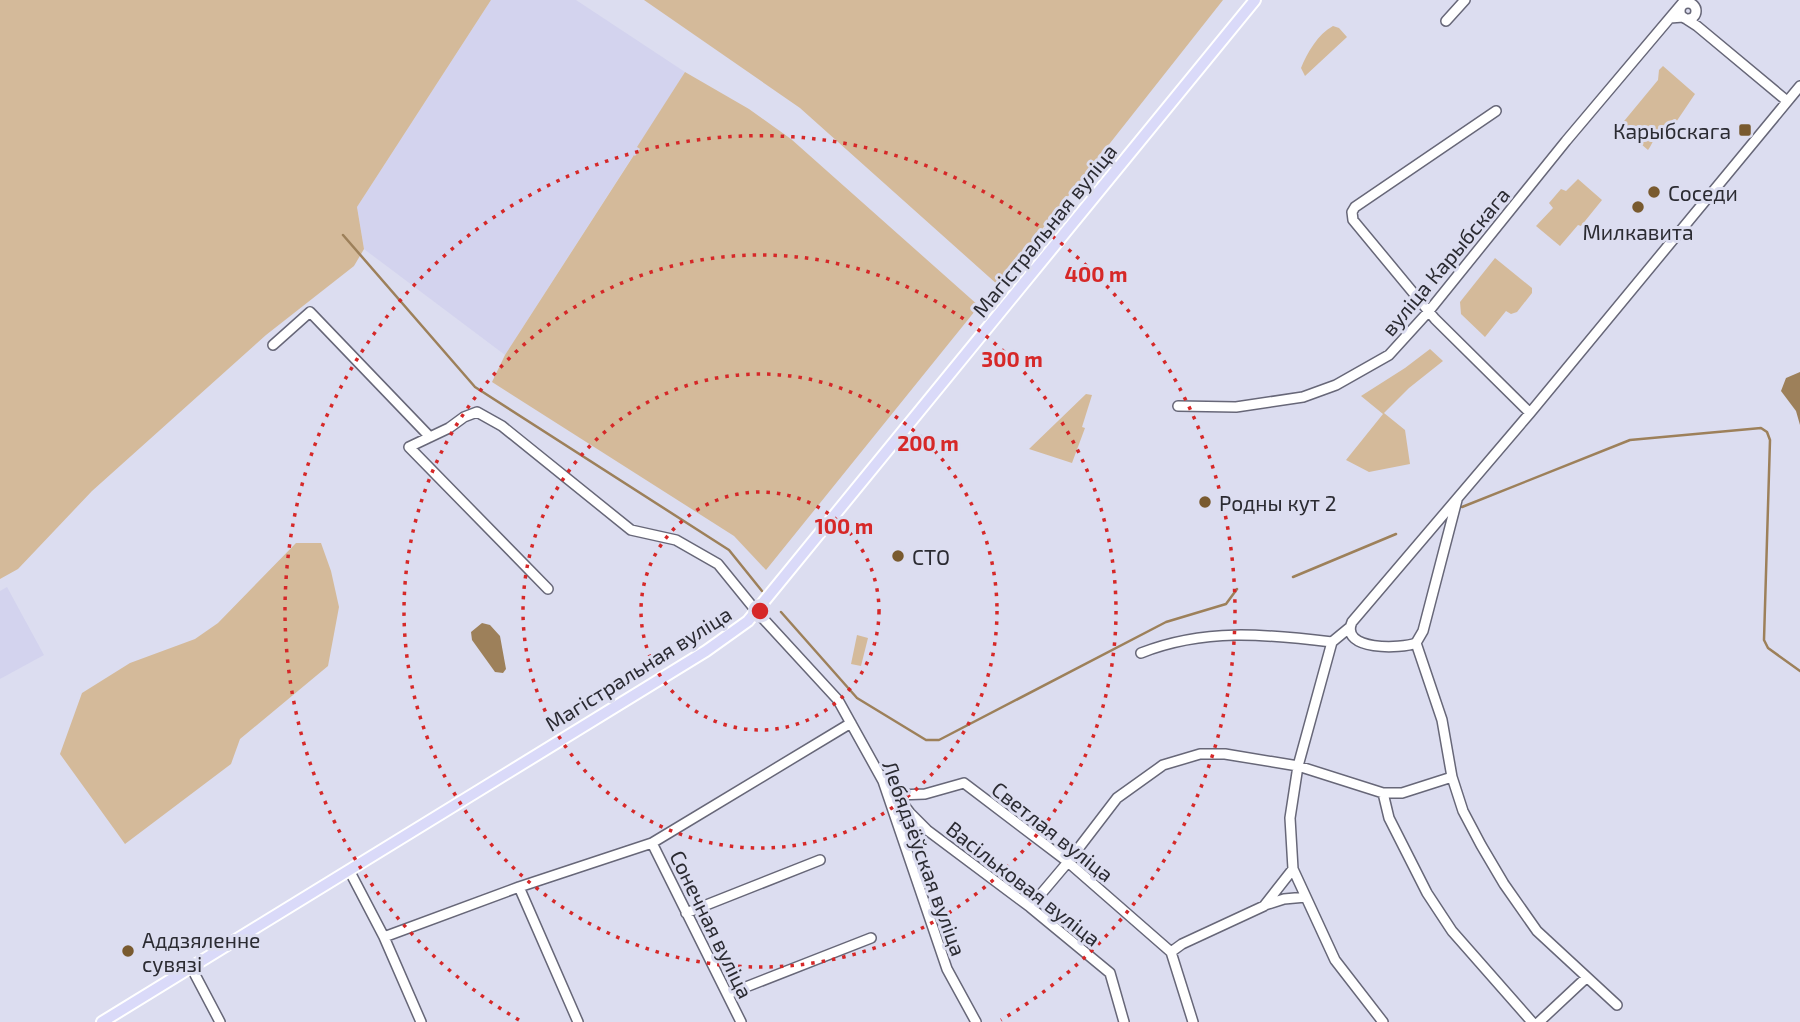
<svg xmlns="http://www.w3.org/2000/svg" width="1800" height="1022" viewBox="0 0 1800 1022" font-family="'Exo 2',sans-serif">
	<rect width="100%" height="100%" fill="#dcddf0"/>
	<path fill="#d3d3ee" d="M491,0H576L685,72L638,147L640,149L635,156H633L505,355L364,249L357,207Z
		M7,587L44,655L0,679V591Z"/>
	<path fill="#d4ba9a" d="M0,0H491L357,207L364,249L354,266L266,335L92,491L18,569L0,579Z
		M644,0H1223L998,285L800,108Z
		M1333,26L1339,28L1347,37L1305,76L1301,68C1307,53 1318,34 1333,26Z
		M1663,66L1695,94L1672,128L1664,126C1655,133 1654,142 1648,150L1620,126L1658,80L1659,70Z
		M685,72L749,109L791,139L979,306L766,570L734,536L492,382L505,355L634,155L635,156L640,149L637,147Z
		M1578,179L1602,200L1581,226L1578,225L1560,246L1536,226L1553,208L1549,203L1561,189L1566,191Z
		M1495,258L1532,288V293L1517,312L1511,314L1506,311L1485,337L1461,314L1460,302Z
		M1430,349L1443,361L1409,388L1384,413L1405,430L1410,464L1369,472L1346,460L1383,414L1361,396L1405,368Z
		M1086,394L1092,395L1082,427L1085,428L1072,463L1029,449Z
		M296,543H321L331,571L339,607L328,666L240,739L231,764L125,844L60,754L82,693L130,663L195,639L218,623Z
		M857,635L868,638L861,666L851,664Z"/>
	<path fill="#9d805a" d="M1800,372V425L1796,411L1781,391L1786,378Z
		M482,623L490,625L500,636L506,669L503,673L495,672L472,640L471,632Z"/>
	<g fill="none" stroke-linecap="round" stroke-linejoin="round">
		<path stroke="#9d805a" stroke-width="2.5" d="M343,235L475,387L729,550L762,591
			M1462,507L1630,440L1761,428L1767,432L1770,440L1764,640L1768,648L1800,671
			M1293,577L1396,534
			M781,612L857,698L926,740H939L1166,622L1226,604L1237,589"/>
		<g stroke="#676778" stroke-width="12">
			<path id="minor" d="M1680 11a8 8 0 1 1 16 0a8 8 0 1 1-16 0Z
				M1670,18L1683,17L1697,26L1787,101
				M1446,21L1465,0
				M1496,111L1355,207L1352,212L1353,220L1435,319L1530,413
				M273,345L310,312L430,437
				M1178,406L1236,407L1303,397L1336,385L1389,355L1429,311L1566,141L1685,0
				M1457,500L1423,631L1416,643C1402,649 1339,651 1352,622L1530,413L1800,86
				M548,589L409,447L449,428L464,417L477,412L502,426L631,530L676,540L718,564L757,612L838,700L883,781L947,969L976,1022
				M1332,642L1298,766L1290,818L1293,869L1335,960L1383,1022
				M1332,642L1349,628
				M1416,643L1442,720L1452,777L1463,811L1481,845L1504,884L1537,931L1617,1005
				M1141,653C1204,628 1265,634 1332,642
				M894,792L910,813L927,830L1030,907L1110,973L1124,1022
				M1383,793L1389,818L1427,893L1452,931L1532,1022
				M897,795L925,794L964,783L1068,862L1171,952L1193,1022
				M652,843L741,1022
				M349,870L384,937L421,1022
				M519,887L578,1022
				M1265,905L1284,899L1306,897
				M1030,907L1068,862L1117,798L1163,765L1200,754H1225L1298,766L1383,793H1402L1452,777
				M686,913L820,860
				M384,937L519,887L652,843L851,723
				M1171,952L1182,944L1264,906L1293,869
				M191,967L220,1022
				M728,994L871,938
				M1539,1022L1586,978"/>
		</g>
		<g stroke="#fff" stroke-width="14">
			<path id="major" d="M102,1022L706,651L748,621L1255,0"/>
		</g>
		<use href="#minor" stroke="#fff" stroke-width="9"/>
		<use href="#major" stroke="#dadaf9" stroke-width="10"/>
	</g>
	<g fill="none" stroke="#d62828" stroke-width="3.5" stroke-dasharray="3.5 7">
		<circle cx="760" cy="611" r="119"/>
		<circle cx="760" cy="611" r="237"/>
		<circle cx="760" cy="611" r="356"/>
		<path d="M519 1020A475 475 0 1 1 1001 1020"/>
	</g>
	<g fill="#795a2f" stroke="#dcddf0" stroke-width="2.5">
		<rect x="1738" y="123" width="14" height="14" rx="3.5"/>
		<circle cx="1654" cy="192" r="7"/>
		<circle cx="1638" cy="207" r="7"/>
		<circle cx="1205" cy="502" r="7"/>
		<circle cx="898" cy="556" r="7"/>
		<circle cx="128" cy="951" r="7"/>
	</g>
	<g text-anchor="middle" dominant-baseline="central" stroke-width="6" stroke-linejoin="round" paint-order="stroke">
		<g font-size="21" fill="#2b2b32" stroke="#dcddf0" text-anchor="start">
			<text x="1731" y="130" text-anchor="end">Карыбскага</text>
			<text x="1668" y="192">Соседи</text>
			<text x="1638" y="231" text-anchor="middle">Милкавита</text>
			<text x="1219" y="502">Родны кут 2</text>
			<text x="912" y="556">СТО</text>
			<text x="142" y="939">Аддзяленне<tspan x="142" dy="24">сувязі</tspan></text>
		</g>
		<g font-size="21" fill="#2b2b32" stroke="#dcddf0">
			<text transform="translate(1044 230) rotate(-51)">Магістральная вуліца</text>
			<text transform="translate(1445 261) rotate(-50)">вуліца Карыбскага</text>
			<text transform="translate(638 668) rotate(-32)">Магістральная вуліца</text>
			<text transform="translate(1053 831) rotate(38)">Светлая вуліца</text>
			<text transform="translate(925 858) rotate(70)">Лебядзёўская вуліца</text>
			<text transform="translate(1024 883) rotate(38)">Васільковая вуліца</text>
			<text transform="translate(712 924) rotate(64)">Сонечная вуліца</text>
		</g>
	</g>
	<circle cx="760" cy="611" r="10" fill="#d62828" stroke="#dcddf0" stroke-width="3.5"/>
	<g font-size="21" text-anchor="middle" font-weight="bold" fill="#d62828" stroke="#dcddf0" stroke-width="6" stroke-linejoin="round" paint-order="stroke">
		<text x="1096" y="282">400 m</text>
		<text x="1012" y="367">300 m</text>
		<text x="928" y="451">200 m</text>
		<text x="844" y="534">100 m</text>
	</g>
</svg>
